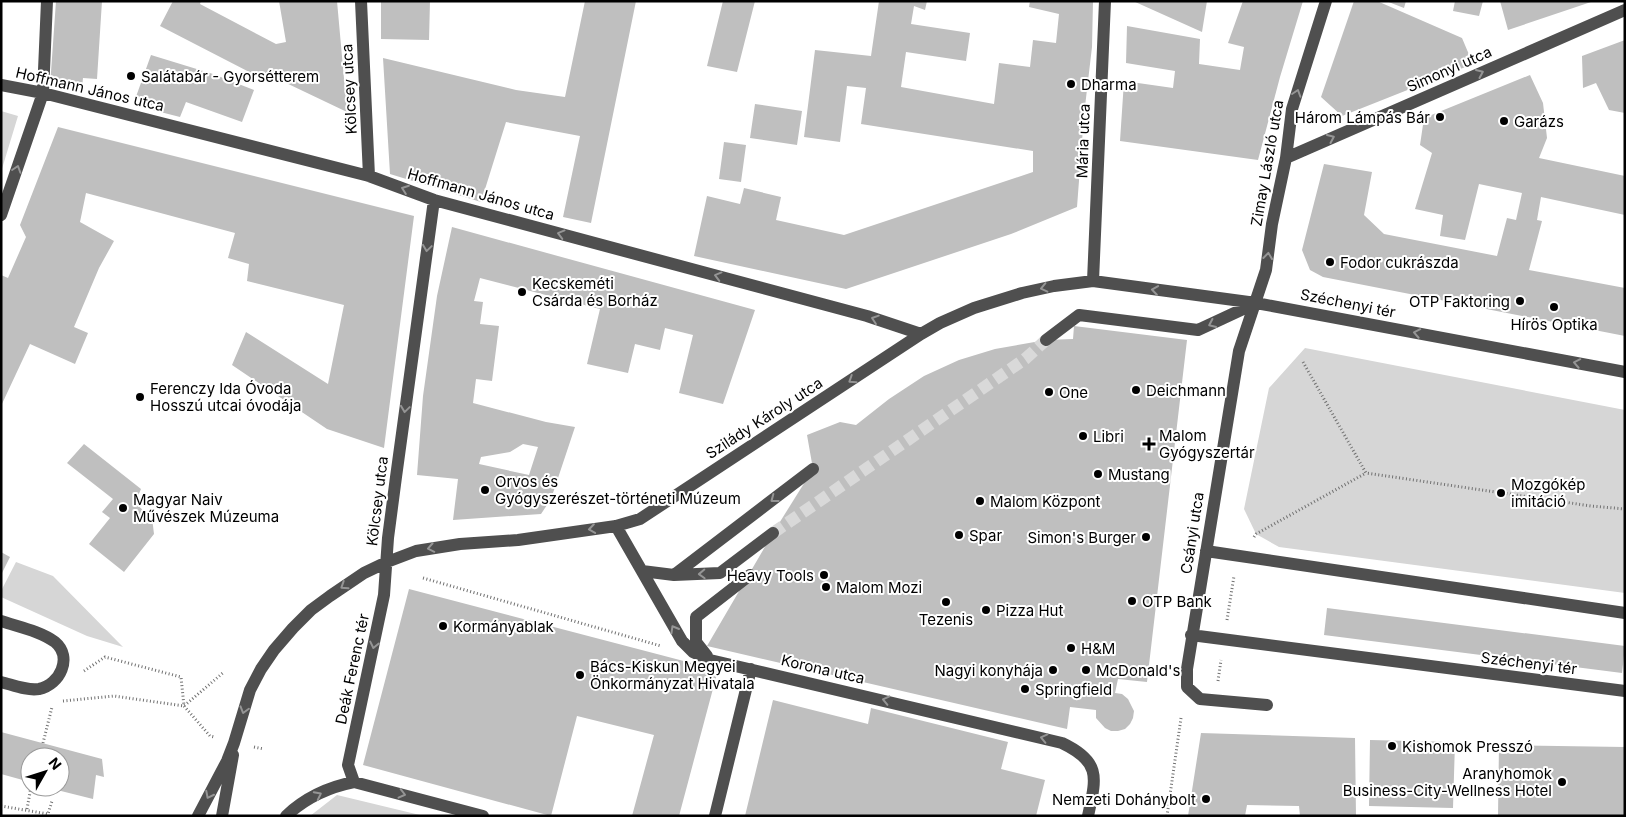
<svg xmlns="http://www.w3.org/2000/svg" width="1626" height="817" viewBox="0 0 1626 817" font-family="Inter,sans-serif">
	<rect width="100%" height="100%" fill="#fff"/>
	<path fill="#d6d6d6" d="M1,111L18,116L1,172Z
		M1305,348L1625,410V593L1279,547L1256,534L1244,509L1269,388Z
		M16,562L53,576L123,647L87,636L1,597V591Z
		M337,795L424,816H310Z"/>
	<path fill="#bfbfbf" fill-rule="evenodd" d="M56,1H102L97,79L83,78L82,88L50,86Z
		M173,1H201L200,4L276,44L286,42L279,1H337L347,112L261,71L259,77L160,26Z
		M381,1H430L429,40L381,39Z
		M585,1H636L591,223L563,217L580,136L506,122L481,202L390,174L383,58L516,90L565,97Z
		M723,1H755L737,72L707,66Z
		M879,1H927L925,10L914,6L911,24L970,33L966,61L906,52L901,87L994,104L999,63L1030,67L1033,40L1056,43L1059,14L1029,7L1030,1H1093L1092,47L1084,115L1077,207L1011,234L846,289L694,256L707,196L740,204L744,188L781,197L776,220L844,235L1033,172V151L861,124L866,88L847,86L840,142L804,137L815,50L871,56Z
		M1133,1H1207L1202,32Z
		M1243,1H1303L1280,77L1258,160L1120,141L1124,81L1173,88L1175,71L1126,63L1127,26L1200,39L1199,64L1240,70L1244,47L1228,43Z
		M1354,1H1377L1462,38L1473,64L1342,116L1321,97Z
		M1386,1H1406L1404,8Z
		M1455,1H1483L1479,16L1453,11Z
		M1500,1H1594L1508,30Z
		M1625,40V113L1609,110L1596,83L1583,88L1582,56Z
		M151,55L213,74L254,90L242,122L186,102L180,117L133,105Z
		M1530,75L1543,103L1547,138L1539,158L1625,176V215L1541,197L1537,220L1542,221L1529,270L1625,288V336L1323,277L1310,270L1302,250L1324,164L1372,172L1364,215L1384,234L1497,256L1507,218L1516,220L1522,193L1479,184L1465,240L1440,236L1443,215L1415,209L1432,153L1420,145L1424,118Z
		M755,104L802,111L797,145L750,138Z
		M58,127L414,216L384,448L327,429L232,365L246,332L328,384L344,305L247,281L249,264L228,258L235,233L86,193L80,222L114,241L99,268L74,327L88,333L75,364L30,344L1,406V275L8,278L26,237L20,225Z
		M724,142L746,145L741,182L719,179Z
		M452,227L755,310L723,404L679,393L693,335L665,328L660,350L635,344L628,373L587,364L600,309L480,278L474,301L483,302L480,324L499,326L492,381L476,379L473,403L546,422L575,427L551,499L541,514L453,520L458,479L417,475L423,396L437,296ZM523,444L538,447L529,475L479,464L481,457L510,452Z
		M1074,326L1187,340L1147,682L1118,679L1115,693L1122,694L1128,699L1134,711L1133,718L1130,724L1125,729L1118,731H1111L1105,728L1096,718V710L1070,707L1067,729L707,646L773,533L813,469L807,435L840,422L856,425L889,399L924,376L959,360L995,349L1046,340L1073,339Z
		M84,444L141,489L135,503L152,518L154,534L124,572L89,544L110,518L102,512L113,499L67,463Z
		M1,552L10,557L1,575Z
		M409,589L718,670L679,816H632L654,735L577,716L551,816L363,765Z
		M1327,608L1625,646L1622,673L1324,635Z
		M773,700L868,724L871,708L1008,742L1001,769L1045,780L1036,816H745Z
		M1,732L102,759L104,777L96,775L93,799L49,788L60,787V757H30V782L1,774Z
		M1201,733L1355,738L1356,816H1300L1299,806L1247,805L1245,816H1188Z
		M1370,740L1455,742L1453,808L1369,806Z
		M1499,745L1625,747V816H1498Z"/>
	<g fill="none" stroke-linecap="round" stroke-linejoin="round">
		<path stroke="#d9d9d9" stroke-width="12" stroke-dasharray="12 6" stroke-linecap="butt" d="M773,533L1025,359L1046,340"/>
		<path stroke="#717171" stroke-width="3" stroke-dasharray="1 2.5" stroke-linecap="butt" d="M1303,362L1366,473L1591,506L1625,509
			M1254,537L1256,534L1366,473
			M423,578L661,646
			M1227,620L1234,576
			M84,671L105,657L181,677L184,706L210,736L214,737
			M1218,681L1221,660
			M63,701L114,696L184,706L224,672
			M43,743L52,707
			M254,747L264,749
			M1,806L48,814L52,801
			M27,809L31,787
			M1167,816L1181,718"/>
		<path stroke="#4f4f4f" stroke-width="12" d="M361,1L369,176
			M1,85L43,93L369,176L434,200L867,316L921,334
			M1286,158L1625,10
			M1,215L43,93L47,1
			M1093,281L1105,1
			M1046,340L1079,315L1198,330L1256,303
			M616,526L682,641L693,652L710,660L1062,743C1102,762 1096,778 1088,816
			M1206,551L1625,613
			M642,571L674,575L813,469
			M674,575L720,573L773,533
			M1,621C19,627 40,631 55,642C73,657 60,685 39,689C27,691 13,685 1,682
			M1191,635L1625,691
			M707,656L696,642V617L750,575
			M1267,705L1200,699L1187,687V669L1239,351L1266,270L1272,224L1286,158L1292,109L1326,1
			M354,782L348,765L384,595L388,538L396,477L434,200
			M198,816L227,761L234,743L250,690L261,669L274,650L293,628L311,610L330,596L364,573L387,562L416,551L460,544L518,540L616,526L640,519L921,334L940,323L974,308L1022,293L1054,286L1093,281L1256,303L1625,372
			M222,816L233,755
			M286,816C305,798 329,787 354,782L483,816
			M715,816L751,669"/>
	</g>
	<defs><path id="oneway-chevron" d="M-2-3.5L2.5 0L-2 3.5" fill="none" stroke-width="1.6" stroke-linecap="round" stroke-linejoin="round" transform="scale(1.25)"/></defs>
	<g stroke="#959595">
		<use href="#oneway-chevron" transform="translate(1480 73) rotate(-24)"/>
		<use href="#oneway-chevron" transform="translate(1297 93) rotate(-72)"/>
		<use href="#oneway-chevron" transform="translate(1331 138) rotate(-24)"/>
		<use href="#oneway-chevron" transform="translate(17 169) rotate(-72)"/>
		<use href="#oneway-chevron" transform="translate(405 189) rotate(-160)"/>
		<use href="#oneway-chevron" transform="translate(561 234) rotate(-165)"/>
		<use href="#oneway-chevron" transform="translate(427 248) rotate(98)"/>
		<use href="#oneway-chevron" transform="translate(1268 256) rotate(-83)"/>
		<use href="#oneway-chevron" transform="translate(718 276) rotate(-165)"/>
		<use href="#oneway-chevron" transform="translate(1044 288) rotate(167)"/>
		<use href="#oneway-chevron" transform="translate(1155 290) rotate(-172)"/>
		<use href="#oneway-chevron" transform="translate(875 319) rotate(-161)"/>
		<use href="#oneway-chevron" transform="translate(1212 324) rotate(155)"/>
		<use href="#oneway-chevron" transform="translate(1417 333) rotate(-169)"/>
		<use href="#oneway-chevron" transform="translate(1577 363) rotate(-169)"/>
		<use href="#oneway-chevron" transform="translate(852 380) rotate(147)"/>
		<use href="#oneway-chevron" transform="translate(405 409) rotate(98)"/>
		<use href="#oneway-chevron" transform="translate(774 499) rotate(143)"/>
		<use href="#oneway-chevron" transform="translate(592 529) rotate(172)"/>
		<use href="#oneway-chevron" transform="translate(431 548) rotate(169)"/>
		<use href="#oneway-chevron" transform="translate(702 574) rotate(178)"/>
		<use href="#oneway-chevron" transform="translate(344 586) rotate(147)"/>
		<use href="#oneway-chevron" transform="translate(674 629) rotate(-120)"/>
		<use href="#oneway-chevron" transform="translate(374 645) rotate(102)"/>
		<use href="#oneway-chevron" transform="translate(886 700) rotate(-167)"/>
		<use href="#oneway-chevron" transform="translate(244 710) rotate(106)"/>
		<use href="#oneway-chevron" transform="translate(1044 738) rotate(-167)"/>
		<use href="#oneway-chevron" transform="translate(402 794) rotate(14)"/>
		<use href="#oneway-chevron" transform="translate(209 795) rotate(117)"/>
		<use href="#oneway-chevron" transform="translate(318 795) rotate(-27)"/>
	</g>
	<g fill="#000" stroke="#fff" stroke-width="2">
		<circle cx="131" cy="76" r="5"/>
		<circle cx="1071" cy="84" r="5"/>
		<circle cx="1440" cy="117" r="5"/>
		<circle cx="1504" cy="121" r="5"/>
		<circle cx="1330" cy="262" r="5"/>
		<circle cx="522" cy="292" r="5"/>
		<circle cx="1520" cy="301" r="5"/>
		<circle cx="1554" cy="307" r="5"/>
		<circle cx="1136" cy="390" r="5"/>
		<circle cx="1049" cy="392" r="5"/>
		<circle cx="140" cy="397" r="5"/>
		<circle cx="1083" cy="436" r="5"/>
		<path d="M1146.5 436.5h5v5h5v5h-5v5h-5v-5h-5v-5h5z"/>
		<circle cx="1098" cy="474" r="5"/>
		<circle cx="485" cy="490" r="5"/>
		<circle cx="1501" cy="493" r="5"/>
		<circle cx="980" cy="501" r="5"/>
		<circle cx="123" cy="508" r="5"/>
		<circle cx="959" cy="535" r="5"/>
		<circle cx="1146" cy="537" r="5"/>
		<circle cx="824" cy="575" r="5"/>
		<circle cx="826" cy="587" r="5"/>
		<circle cx="1132" cy="601" r="5"/>
		<circle cx="946" cy="602" r="5"/>
		<circle cx="986" cy="610" r="5"/>
		<circle cx="443" cy="626" r="5"/>
		<circle cx="1071" cy="648" r="5"/>
		<circle cx="1053" cy="670" r="5"/>
		<circle cx="1086" cy="670" r="5"/>
		<circle cx="580" cy="675" r="5"/>
		<circle cx="1025" cy="689" r="5"/>
		<circle cx="1392" cy="746" r="5"/>
		<circle cx="1562" cy="782" r="5"/>
		<circle cx="1206" cy="799" r="5"/>
	</g>
	<g text-anchor="middle" dominant-baseline="central" stroke-width="4" stroke-linejoin="round" paint-order="stroke">
		<g font-size="15" fill="#000" stroke="#fff">
			<text transform="translate(1449 69) rotate(-24)">Simonyi utca</text>
			<text transform="translate(90 89) rotate(13)">Hoffmann János utca</text>
			<text transform="translate(349 89) rotate(-93)">Kölcsey utca</text>
			<text transform="translate(1083 141) rotate(-88)">Mária utca</text>
			<text transform="translate(1267 163) rotate(-80)">Zimay László utca</text>
			<text transform="translate(481 194) rotate(16)">Hoffmann János utca</text>
			<text transform="translate(1348 303) rotate(11)">Széchenyi tér</text>
			<text transform="translate(764 418) rotate(-33)">Szilády Károly utca</text>
			<text transform="translate(377 501) rotate(-83)">Kölcsey utca</text>
			<text transform="translate(1192 533) rotate(-81)">Csányi utca</text>
			<text transform="translate(1529 663) rotate(7)">Széchenyi tér</text>
			<text transform="translate(352 669) rotate(-78)">Deák Ferenc tér</text>
			<text transform="translate(823 669) rotate(13)">Korona utca</text>
		</g>
		<g font-size="15" fill="#000" stroke="#fff" text-anchor="start">
			<text x="141" y="76">Salátabár - Gyorsétterem</text>
			<text x="1081" y="84">Dharma</text>
			<text x="1430" y="117" text-anchor="end">Három Lámpás Bár</text>
			<text x="1514" y="121">Garázs</text>
			<text x="1340" y="262">Fodor cukrászda</text>
			<text x="532" y="283">Kecskeméti<tspan x="532" dy="17">Csárda és Borház</tspan></text>
			<text x="1510" y="301" text-anchor="end">OTP Faktoring</text>
			<text x="1554" y="324" text-anchor="middle">Hírös Optika</text>
			<text x="150" y="388">Ferenczy Ida Óvoda<tspan x="150" dy="17">Hosszú utcai óvodája</tspan></text>
			<text x="1146" y="390">Deichmann</text>
			<text x="1059" y="392">One</text>
			<text x="1159" y="435">Malom<tspan x="1159" dy="17">Gyógyszertár</tspan></text>
			<text x="1093" y="436">Libri</text>
			<text x="1108" y="474">Mustang</text>
			<text x="495" y="481">Orvos és<tspan x="495" dy="17">Gyógyszerészet-történeti Múzeum</tspan></text>
			<text x="1511" y="484">Mozgókép<tspan x="1511" dy="17">imitáció</tspan></text>
			<text x="133" y="499">Magyar Naiv<tspan x="133" dy="17">Művészek Múzeuma</tspan></text>
			<text x="990" y="501">Malom Központ</text>
			<text x="969" y="535">Spar</text>
			<text x="1136" y="537" text-anchor="end">Simon's Burger</text>
			<text x="814" y="575" text-anchor="end">Heavy Tools</text>
			<text x="836" y="587">Malom Mozi</text>
			<text x="1142" y="601">OTP Bank</text>
			<text x="996" y="610">Pizza Hut</text>
			<text x="946" y="619" text-anchor="middle">Tezenis</text>
			<text x="453" y="626">Kormányablak</text>
			<text x="1081" y="648">H&amp;M</text>
			<text x="590" y="666">Bács-Kiskun Megyei<tspan x="590" dy="17">Önkormányzat Hivatala</tspan></text>
			<text x="1043" y="670" text-anchor="end">Nagyi konyhája</text>
			<text x="1096" y="670">McDonald's</text>
			<text x="1035" y="689">Springfield</text>
			<text x="1402" y="746">Kishomok Presszó</text>
			<text x="1552" y="773" text-anchor="end">Aranyhomok<tspan x="1552" dy="17">Business-City-Wellness Hotel</tspan></text>
			<text x="1196" y="799" text-anchor="end">Nemzeti Dohánybolt</text>
		</g>
	</g>
	<rect width="1626" height="817" fill="none" stroke="#000000" stroke-width="5"/>
	<g transform="translate(45 772) rotate(51)"><circle r="24" fill="#ffffff" stroke="#999999"/>
	<path d="M0-4L9 19L0 12L-9 19Z" fill="#000000"/>
	<text y="-8" font-size="14" font-weight="bold" text-anchor="middle" fill="#000000">N</text>
	</g>
</svg>
